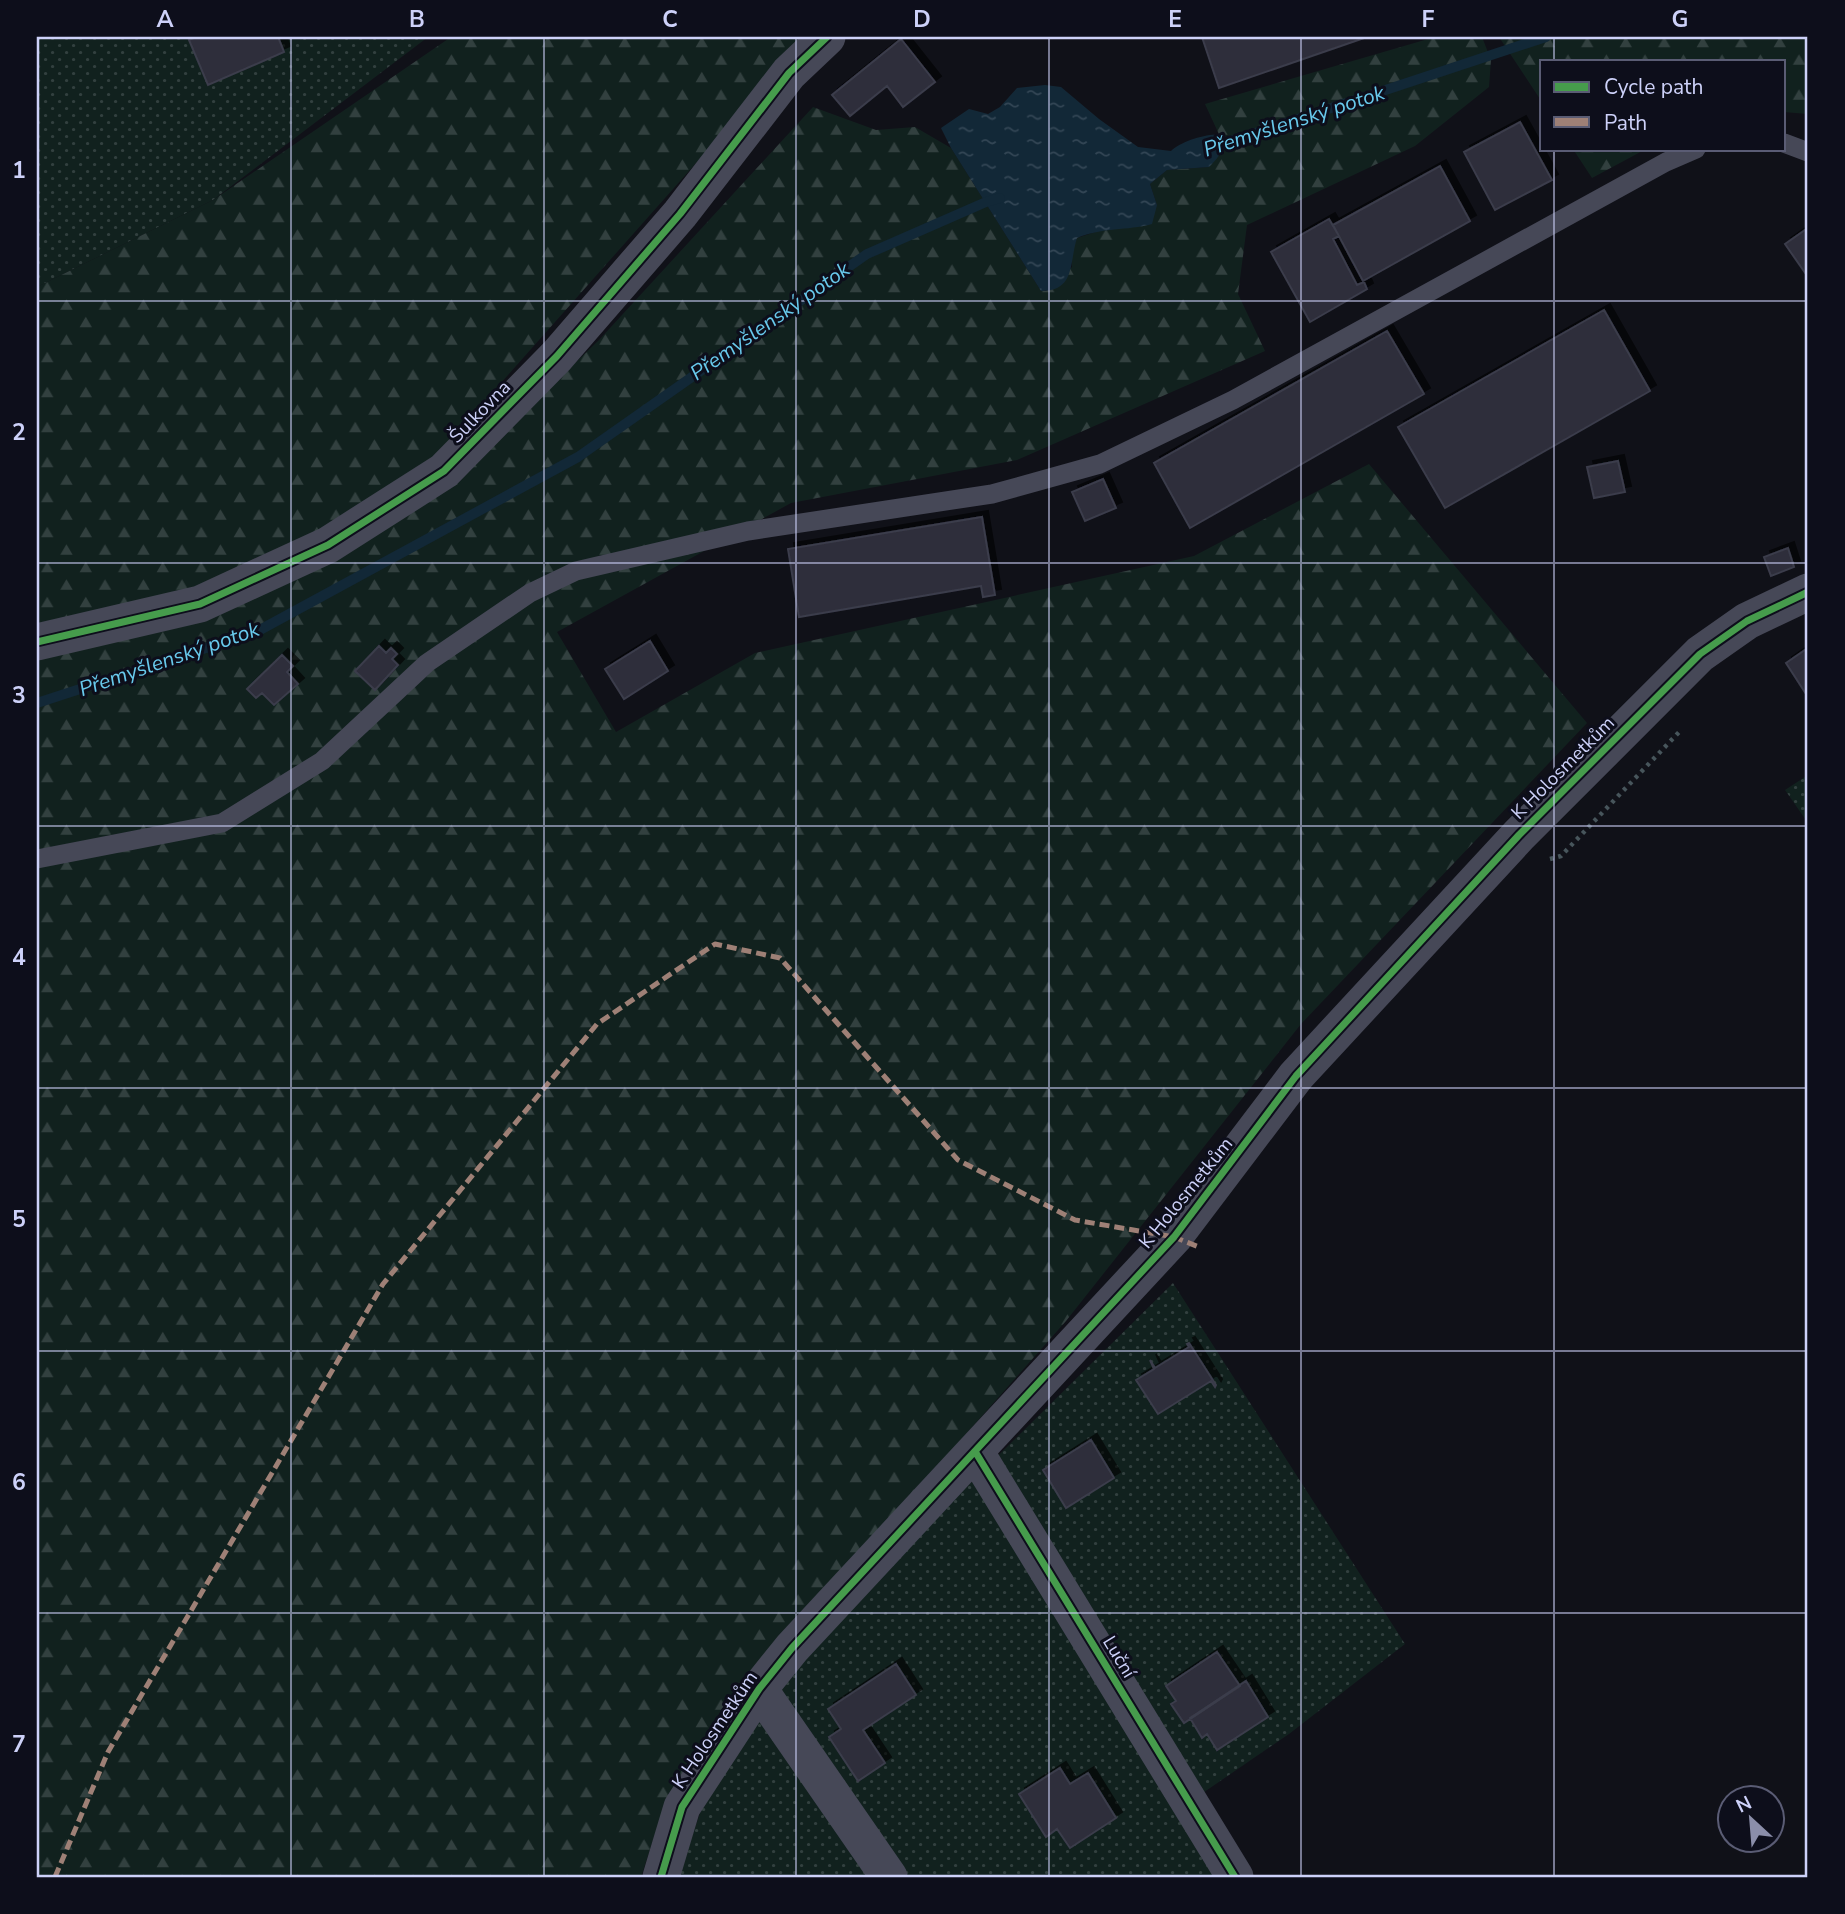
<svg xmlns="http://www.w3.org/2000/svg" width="1845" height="1914" viewBox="0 0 1845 1914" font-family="'Nunito Sans',sans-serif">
	<defs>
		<pattern id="grass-dots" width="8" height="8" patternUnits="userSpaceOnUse" patternTransform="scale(1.75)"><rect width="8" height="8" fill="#11211e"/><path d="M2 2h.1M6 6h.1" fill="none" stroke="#32403f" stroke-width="1.8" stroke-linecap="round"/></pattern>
		<pattern id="forest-firs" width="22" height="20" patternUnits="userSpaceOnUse" patternTransform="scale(1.75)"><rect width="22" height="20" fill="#11211e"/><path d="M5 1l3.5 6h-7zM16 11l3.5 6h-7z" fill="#32403f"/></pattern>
		<pattern id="water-ripples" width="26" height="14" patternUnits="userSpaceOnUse" patternTransform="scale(1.75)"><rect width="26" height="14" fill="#122837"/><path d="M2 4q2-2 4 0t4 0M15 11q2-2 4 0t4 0" fill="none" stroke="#334655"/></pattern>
		<filter id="shadow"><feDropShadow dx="6" dy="-6" stdDeviation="0" flood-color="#0009"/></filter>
	</defs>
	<rect width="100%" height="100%" fill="#101118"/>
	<path fill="url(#grass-dots)" d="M37,37H428L213,200L37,287Z
		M1808,775V823L1785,790Z
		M1173,1283L1405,1644L1289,1734L1191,1801L1240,1877H678L707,1793L750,1721L934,1519Z"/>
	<path fill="url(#forest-firs)" d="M451,37H808L436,456L505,430L599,340L813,107L876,130L915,127L951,148L1041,291H1046L1072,267V252L1077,238L1108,228H1129L1157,205L1150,184L1167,170L1209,167L1223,143L1205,104L1435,37H1482L1491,60L1489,87L1415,146L1247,225L1238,294L1265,351L1017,460L791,503L557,632L616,732L755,653L1194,556L1369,464L1587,723L1301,1024L1066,1321L720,1712L665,1803L641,1877H37V287L213,200Z
		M1499,37H1808V114L1784,112V61H1542V102Z
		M1573,149H1646L1592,178Z"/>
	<path fill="url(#water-ripples)" d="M1045,85L1061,87L1099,119L1138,147L1171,151C1180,142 1206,133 1220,135C1226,149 1219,157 1209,167L1167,170L1150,184L1157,205L1152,224C1126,231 1103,227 1077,238C1069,262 1076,291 1041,291L951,148L941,128L969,109L988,114L1000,107L1017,88Z"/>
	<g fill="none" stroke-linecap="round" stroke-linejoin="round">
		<path stroke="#122837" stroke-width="10" d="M1210,148L1546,37
			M37,703L258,631L578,457L867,254L986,202L1000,198"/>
	</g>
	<path fill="#2e2e3a" stroke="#3b3c4b" stroke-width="2" filter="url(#shadow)" d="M196,37H278L284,52L208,85L189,40Z
		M1202,37H1367L1219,88Z
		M901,39L935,82L903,107L887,86L850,116L832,95Z
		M1520,122L1552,180L1495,210L1464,152Z
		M1440,166L1470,221L1363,281L1333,225Z
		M1329,219L1339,236L1333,239L1357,285L1364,282L1367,289L1310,322L1271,252Z
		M1808,228V277L1785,244Z
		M1604,310L1650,391L1445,508L1398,427Z
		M1387,331L1424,394L1190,528L1154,463Z
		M1618,461L1625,492L1594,498L1587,467Z
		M1103,479L1116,508L1085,521L1072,492Z
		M982,517L995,595L983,597L981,586L799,617L788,549Z
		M1788,548L1794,567L1771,576L1764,557Z
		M650,641L668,671L624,699L605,669Z
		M379,646L386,653L391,648L397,654L392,659L398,665L375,690L355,671Z
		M1808,648V697L1786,663Z
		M282,655L293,666L287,672L298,684L274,705L262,693L256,698L247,689Z
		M1189,1343L1216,1385L1215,1387L1211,1381L1158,1414L1136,1380L1154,1369L1150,1360L1155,1368L1189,1347L1187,1344Z
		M1091,1440L1114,1478L1066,1508L1043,1470Z
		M1217,1652L1240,1686L1184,1723L1171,1704L1176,1701L1166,1686Z
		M896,1664L916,1695L863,1730L885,1763L858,1781L829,1737L841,1729L828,1709Z
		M1246,1681L1268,1717L1217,1750L1207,1734L1202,1738L1190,1718Z
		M1060,1768L1070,1784L1088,1773L1116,1818L1070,1848L1057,1829L1046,1837L1019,1794Z"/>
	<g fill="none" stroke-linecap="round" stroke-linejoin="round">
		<path stroke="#47555b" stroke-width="4.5" stroke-dasharray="3.5 5" stroke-linecap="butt" d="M1550,859L1561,856L1682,729"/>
		<path stroke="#464857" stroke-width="19" d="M1784,143L1808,152
			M37,859L222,823L322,761L427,663L530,593L576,571L748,531L992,494L1100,464L1233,400L1666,162L1696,149"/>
		<path stroke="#464857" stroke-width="37" d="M37,642L200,604L328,545L444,471L557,356L680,214L789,73L827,37
			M976,1453L1235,1877
			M759,1689L889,1877
			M661,1877L682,1807L759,1689L792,1648L1174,1237L1296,1076L1519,835L1700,654L1747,621L1808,592"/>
		<path stroke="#9e8076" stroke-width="5" stroke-dasharray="10 5" stroke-linecap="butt" d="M55,1877L108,1752L383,1284L597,1024L715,944L780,958L958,1160L1075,1220L1174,1237L1199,1247"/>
		<g stroke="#0d0e1b" stroke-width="11">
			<path id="cycleway" d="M37,642L200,604L328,545L444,471L557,356L680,214L789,73L827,37
				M976,1453L1235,1877
				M661,1877L682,1807L759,1689L792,1648L1174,1237L1296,1076L1519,835L1700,654L1747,621L1808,592"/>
		</g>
		<use href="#cycleway" stroke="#469c4c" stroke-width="7"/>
	</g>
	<path fill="none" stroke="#cdd1f9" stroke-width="2" stroke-opacity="0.55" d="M291,37V1877M544,37V1877M796,37V1877M1049,37V1877M1301,37V1877M1554,37V61M1554,149V1877M37,301H1808M37,563H1808M37,826H1808M37,1088H1808M37,1351H1808M37,1613H1808"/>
	<g text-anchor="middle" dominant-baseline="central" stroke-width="6" stroke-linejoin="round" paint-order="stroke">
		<g font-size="19" fill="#cdd1f9" stroke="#0d0e1b">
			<text transform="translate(480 412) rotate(-46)">Šulkovna</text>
			<text transform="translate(1563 768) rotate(-45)">K Holosmetkům</text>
			<text transform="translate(1186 1193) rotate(-51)">K Holosmetkům</text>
			<text transform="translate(1119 1657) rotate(59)">Luční</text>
			<text transform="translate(715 1730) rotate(-56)">K Holosmetkům</text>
		</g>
		<g font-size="21" font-style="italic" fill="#68c9ec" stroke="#0d0e1b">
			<text transform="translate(1294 121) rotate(-18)">Přemyšlenský potok</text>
			<text transform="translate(770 321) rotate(-35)">Přemyšlenský potok</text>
			<text transform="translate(169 659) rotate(-19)">Přemyšlenský potok</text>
		</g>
	</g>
	<rect width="1845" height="1914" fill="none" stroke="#0d0e1b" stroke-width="77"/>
	<rect x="1540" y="60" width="245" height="91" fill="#0d0e1b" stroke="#5a5c74" stroke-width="2"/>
	<rect x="1554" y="82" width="35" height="10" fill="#469c4c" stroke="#5a5c74" stroke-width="2"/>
	<text x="1604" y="94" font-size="21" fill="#cdd1f9">Cycle path</text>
	<rect x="1554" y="117" width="35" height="10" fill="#9e8076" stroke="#5a5c74" stroke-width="2"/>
	<text x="1604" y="130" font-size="21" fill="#cdd1f9">Path</text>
	<g transform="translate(1751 1819) rotate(334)"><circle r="33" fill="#0d0e1b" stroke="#5a5c74" stroke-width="2"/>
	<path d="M0-5L12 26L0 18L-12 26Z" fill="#8b8eaa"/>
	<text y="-10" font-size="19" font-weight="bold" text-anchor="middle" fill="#cdd1f9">N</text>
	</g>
	<rect x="38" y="38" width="1768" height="1838" fill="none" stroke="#cdd1f9" stroke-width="2.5"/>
	<g font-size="23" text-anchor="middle" font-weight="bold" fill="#cdd1f9">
		<text x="165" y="27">A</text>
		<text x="417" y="27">B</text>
		<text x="670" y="27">C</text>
		<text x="922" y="27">D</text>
		<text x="1175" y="27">E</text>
		<text x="1428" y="27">F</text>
		<text x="1680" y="27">G</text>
		<text x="19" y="178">1</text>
		<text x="19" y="440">2</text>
		<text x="19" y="703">3</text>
		<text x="19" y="965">4</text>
		<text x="19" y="1227">5</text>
		<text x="19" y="1490">6</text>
		<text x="19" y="1752">7</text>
	</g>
</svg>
